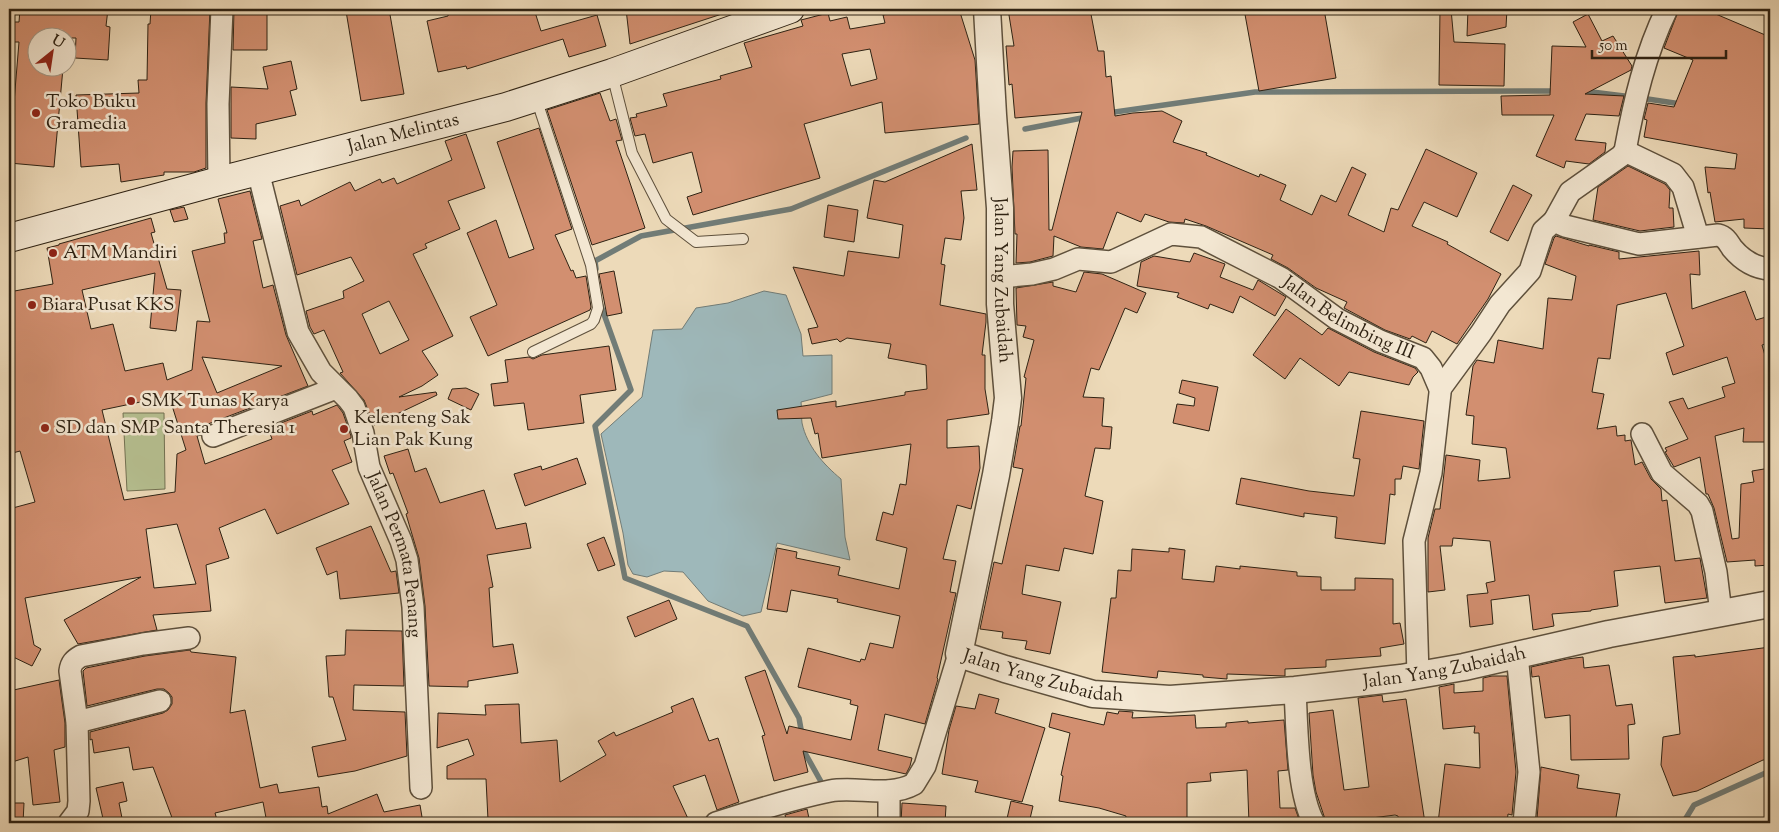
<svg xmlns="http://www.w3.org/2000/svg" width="1779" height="832" viewBox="0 0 1779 832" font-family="'Sorts Mill Goudy',serif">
	<rect width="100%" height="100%" fill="#eddab9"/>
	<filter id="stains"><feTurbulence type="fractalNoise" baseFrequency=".004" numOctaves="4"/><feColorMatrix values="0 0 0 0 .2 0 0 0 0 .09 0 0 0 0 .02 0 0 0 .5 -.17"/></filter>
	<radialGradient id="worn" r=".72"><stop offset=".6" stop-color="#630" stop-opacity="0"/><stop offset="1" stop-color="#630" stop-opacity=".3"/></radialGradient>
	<path fill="#b6c091" stroke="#727152" d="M123,413H164L165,489L127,491Z"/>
	<path fill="#9eb8ba" stroke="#717c77" d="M764,291L786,295L801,334L803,356L832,355V394L801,402C802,409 801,416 802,423C807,446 823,464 841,479L845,537L850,560L777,543L761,612L743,616L708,601L683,572L664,571L647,577L633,574L628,565L623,533L601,434L642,397L653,330L682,329L696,308L728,303Z"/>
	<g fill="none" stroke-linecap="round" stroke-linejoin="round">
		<path stroke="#717c77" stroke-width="5.5" d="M1584,91L1632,97
			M1641,98L1681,104
			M1108,113L1255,92L1557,91
			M1025,129L1087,117
			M596,269L595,261L641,236L791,209L966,138
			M600,303L631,390L595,426L625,578L747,626L799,718L802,735
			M804,745L805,753L824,787
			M1683,823L1694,805L1770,771"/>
	</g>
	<path fill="#d28f70" stroke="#2e2213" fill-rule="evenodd" d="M20,9H108L106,26L110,27L108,60L75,58L76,38H38V68H63L54,167L9,163L19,42H9V22H19Z
		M151,9H210L206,103V168L194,172H164V175L121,182L119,164L81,167L76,95L139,93L138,80H147L148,24H150Z
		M234,9H267V50H233Z
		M359,9H389L404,94L361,101L346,11Z
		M449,9H534L541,31L597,15L606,46L569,57L563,39L467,69L466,66L438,72L427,21L448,16Z
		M626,9H727L728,12L630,44Z
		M912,9H959L975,60L979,124L885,133L882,102L804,124L820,178L693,215L687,197L702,192L692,152L653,163L645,134L635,136L630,118L637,117L636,114L667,106L663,94L721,79L720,76L752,67L744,43L803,26L801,20L828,13L830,21L847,17L850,29L885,23L883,15ZM870,49L877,79L851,86L842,54Z
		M1008,9H1090L1098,51H1104L1106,77L1111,76L1115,116L1133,113L1162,111L1182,121L1173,142L1207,153L1206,155L1259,177L1260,174L1286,185L1280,200L1312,215L1321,195L1336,202L1352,167L1366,174L1348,215L1384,232L1391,208L1398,210L1426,149L1477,173L1457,217L1424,202L1412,226L1448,242L1447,244L1501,274L1488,299L1457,344L1432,331L1426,343L1412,336L1410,339L1385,330L1344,308L1347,302L1316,288L1288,268L1271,259L1273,255L1206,226L1185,219L1184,223L1169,222L1145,214L1141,222L1117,212L1103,249L1081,247L1054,236L1053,256L1030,262L1016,263L1017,234H1015L1012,167L1013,151L1048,150L1049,230H1052L1082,112L1015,118L1012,84L1009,85L1006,46H1014Z
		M1244,9H1324L1336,78L1259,91Z
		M1440,9H1451L1454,42L1505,44L1504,86L1439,85Z
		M1468,9H1507L1506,27L1467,36Z
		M1679,9H1712L1711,12L1770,37V229L1744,228V219L1715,222L1710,192L1708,193L1705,167L1735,169L1737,154L1644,137L1647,120L1644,119L1648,103L1674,107L1693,60L1664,48Z
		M1588,14L1602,41L1613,36L1632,66L1631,70L1585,94L1624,96L1619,116L1586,114L1575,140L1606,143L1605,152L1589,164L1566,161L1564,168L1536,156L1554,115H1502L1501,96L1550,95L1552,46L1586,47L1573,22Z
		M291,61L297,89L290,91L296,115L256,124V139L231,138V87L268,89L263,67Z
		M600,93L610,121L616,119L622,140L616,141L645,228L592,245L547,110Z
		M539,128L572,229L555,235L571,271L573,270L576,278L586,276L591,307L590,310L488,356L470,317L497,305L467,233L496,220L509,258L534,249L497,142Z
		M466,134L485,188L448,201L460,229L425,244L427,248L413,254L453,336L422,351L438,375L422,386L399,397L436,392L437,395L374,425L364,400L340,373L343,372L324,330L314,334L310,327L306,311L344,298L343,291L364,281L351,257L297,275L280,206L299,200L301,206L350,182L355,191L380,179L382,183L394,178L397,184L452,160L445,141ZM389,301L409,340L380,354L362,314Z
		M972,144L977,190L961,191L964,218L961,240L945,238L941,264L945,265L940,305L986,314V322L982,355H985V389L989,414L947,420V448L979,446L980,468L971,509L957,505L943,559L956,561L950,592L956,593L937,678L938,679L925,724L885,714L878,750L912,758L910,766L906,774L803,751L808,772L774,781L762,736L765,735L745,677L765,670L787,734L789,726L851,740L858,706L850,704L851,700L798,687L808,648L860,662L861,659L865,660L870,643L893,648L900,616L837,602L838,599L791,590L787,612L767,609L777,548L797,552L796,558L840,567L838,575L899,589L907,548L876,540L883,512L893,515L900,484L906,485L911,444L822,458L818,433L815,434L811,418L778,419L777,410L836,401V407L905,395V392L927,389L926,365L888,358L891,344L847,338L840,342L837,339L812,344L808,329L818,327L793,267L844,276L848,251L899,258L903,225L867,218L874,180L885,182Z
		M1628,166L1665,184L1670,190L1669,208H1673L1674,227L1640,231L1593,220L1598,187Z
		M1513,185L1532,195L1508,241L1490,232Z
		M250,191L262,239L253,241L263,288L273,285L286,335L308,386L208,424L204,428L201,435L197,436L205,464L272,439L268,428L312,411L313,415L337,405L343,413L351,436V438L344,441L352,462L332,470L349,504L277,534L265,509L219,528L229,558L206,565L211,611L153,615L157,630L78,644L64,620L141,577L25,598L34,645L41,649L32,666L9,655V509L35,502L20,451L9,454V292L53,284L47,248L59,245V244L151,218L155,232L151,233L167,289L181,290L176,331L150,328L155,273L82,290L91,329L113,324L125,371L163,363L167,380L192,370L197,321L210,322L192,251L225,243L224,233H227L218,199ZM202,357L282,366L217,393ZM169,396L186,450L177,454L175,492L124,500L102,410ZM177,524L196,584L154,588L146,529Z
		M828,205L858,210L854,242L824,237Z
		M184,207L188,219L174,222L170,210Z
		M1556,236L1589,246V245L1619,252V259L1699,251L1700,275L1690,274L1692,309L1745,291L1756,320L1766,317L1770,330V343L1762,345L1770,373V442H1743L1744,428L1715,436L1732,539L1739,538L1741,484L1754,482L1752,471L1770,468V565L1755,566V560L1727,562L1714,508L1708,494H1706L1700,457L1674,467L1665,452L1667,451L1665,448L1688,439L1669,402L1683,398L1688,409L1725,397L1722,387L1735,383L1727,357L1673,375L1666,353L1684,346L1666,293L1617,305L1610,359L1598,358L1592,392L1604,394L1597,429L1616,426L1617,436L1625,435V441L1631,440L1635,465L1642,462L1651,479L1661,489L1662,501L1667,500L1675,561L1700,558L1707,598L1665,603L1660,566L1614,571L1618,606L1591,610V611L1552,614L1554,626L1533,630L1529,595L1491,600L1493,624L1470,627L1467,595L1488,593L1486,583L1495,581L1490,541L1453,538L1452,546H1440L1445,590L1428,592V538L1435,509H1440L1446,455L1480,460L1478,481L1510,478L1506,448L1472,444L1474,416L1466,415L1473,366L1477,360L1494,363L1498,340L1543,349L1548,298L1572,300L1576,276L1545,264L1554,238Z
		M1194,253L1225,264L1220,277L1253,290L1258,280L1286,297L1275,316L1240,296L1233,313L1210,304L1208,309L1177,297L1179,293L1137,286L1141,262L1154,256L1190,262Z
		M614,271L622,313L607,316L599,274Z
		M1084,272L1102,274L1146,293L1137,313L1125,308L1099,370L1091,368L1083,397L1104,398L1102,426L1112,427L1110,449L1095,448L1085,496L1103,501L1093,554L1064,548L1059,571L1026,565L1022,594L1061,602L1050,654L1025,649L1027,641L1002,638L1003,632L980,629L994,562L1002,564L1023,469L1013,467L1020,426H1021L1026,378L1024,377L1034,340L1023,337L1026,326L1017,325L1016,288L1053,282V286L1076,292Z
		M1286,309L1322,335L1328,328L1374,352L1415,368L1418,372L1413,377L1409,385L1349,372L1339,386L1300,358L1285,379L1253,355Z
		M609,346L616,390L580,395L584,423L528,430L524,403L494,406L491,384L508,382L505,360L529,357L533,359L542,355Z
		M1182,380L1218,387L1209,431L1173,423L1177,404L1194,406L1195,398L1179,393Z
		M466,388L479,394L471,410L448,399L452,389Z
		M1361,411L1424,421L1419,469L1403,466L1401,479H1395V495L1390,494L1385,544L1335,538L1337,517L1304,513V517L1236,504L1241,478L1309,491L1354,496L1360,459L1353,458Z
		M408,449L415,472L426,468L440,503L484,490L496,529L526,523L531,548L487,555L493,587L489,588L493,647L513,644L518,673L468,681V687L429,686L425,606L419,558L406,514L408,513L393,473L390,474L384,456Z
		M577,458L586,484L525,506L514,474L541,466L542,470Z
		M371,526L391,572L396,571L399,593L340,599L337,571L327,575L316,548Z
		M604,537L615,565L598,571L587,544Z
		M1169,548L1185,550L1182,579L1214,582L1216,566L1240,569V566L1297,572V576L1321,577V590H1355V578L1393,579V624L1400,623L1404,644L1380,648L1381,656L1326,660V667L1285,669V676L1227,674V679L1203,677V675L1158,671L1157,678L1102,672L1111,598H1116L1118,570L1131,571L1132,549L1169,552Z
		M669,600L677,619L635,637L627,617Z
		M346,630L402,631L404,686L354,685L353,710L405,712L407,756L355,771L318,777L312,747L346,740L333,697H329L326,656L345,655Z
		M1770,647V760H1763L1697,791L1673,796L1661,765L1663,737L1680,734L1673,657L1695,655V657Z
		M190,650L191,652L236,657L230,713L245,710L260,788L277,784L279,793L319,787L322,807L327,806L328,814L377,794L384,812L420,805L423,823H267L263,802L215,813L217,820L209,823H174L153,767L133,770L129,747L94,753L92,739L90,740V732L163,713L168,710L172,704V697L169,693L164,689H157L87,706L83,671L86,668L145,656Z
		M1583,657L1584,668L1609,665L1616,706L1632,704L1635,724L1628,725L1629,759L1571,760L1570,715L1545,718L1539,676L1532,677L1531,667L1567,659Z
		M1492,676H1507L1516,772L1512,815L1508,814L1507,823H1438L1445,764L1480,768L1479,733H1474L1475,726L1443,729L1439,687L1454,684V693L1483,691V678Z
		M59,680L65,723V747L54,750L60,802L33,805L28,757L9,763V691Z
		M979,694L999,699L995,713L1045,728L1022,802L975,792L978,781L942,774L949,730L956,706L975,709Z
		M1382,695L1383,702L1406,699L1425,823H1399L1398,816L1395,815L1364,819V822H1326L1316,792L1313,775L1309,713L1333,710L1344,790L1369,787L1358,698Z
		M693,698L709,741L718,738L739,802L717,810L705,775L673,786L690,823H521V819L488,820L486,779H447V766L474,755L468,739L437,748L438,713L486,715L485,705L519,704L521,743L557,740L560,782L606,755L598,741L614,732L616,736L673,712L671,707Z
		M1119,711L1133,712L1132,718L1195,715L1196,728L1226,727V723L1248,721V723L1284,720L1288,770L1278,771L1280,808H1295L1300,822L1249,823L1247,770L1210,773L1211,781L1187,783V823H1125L1126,816L1099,808L1059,801L1063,776L1061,775L1070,733L1049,727L1052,713L1104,725L1107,712L1118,714Z
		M1541,767L1579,775L1577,788L1620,794L1615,823H1559L1537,819Z
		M123,782L127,801L119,803L123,823H104L96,788Z
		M1011,801L1033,806L1029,823H1006Z
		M9,803H24L23,823H9Z
		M902,803L946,806L945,823H901Z
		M807,809L810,823H787L785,815Z"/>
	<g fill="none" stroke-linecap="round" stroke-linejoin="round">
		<g stroke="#5e503c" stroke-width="12">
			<path id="service" d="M612,74L632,153L666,219L696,242L743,239
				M533,352L591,324L594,320L598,308L591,265L536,98"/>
		</g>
		<g stroke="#5e503c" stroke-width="24">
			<g id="minor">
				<path d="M1625,151L1673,174L1683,187L1698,237"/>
				<path id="s1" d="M258,171L298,332L321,372L348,399L354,407L363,433L369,467L401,541L407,560L413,607L421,788"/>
				<path d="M219,181L218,104L222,9"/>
				<path d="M1554,221L1570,192L1621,156L1625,151C1634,102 1645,54 1667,9"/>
				<path id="s2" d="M1001,277L1032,274L1054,269L1078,259L1111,262L1171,234L1201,237L1281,278L1337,319L1380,341L1423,358L1431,368L1440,389V393L1431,473L1414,541L1418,675"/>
				<path d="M1440,389L1481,333L1500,304L1530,271L1543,231L1554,221L1565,226L1639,244L1718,235C1726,237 1728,242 1732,248C1742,260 1755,268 1770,269"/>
				<path d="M1642,434L1662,473L1698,504L1702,511L1716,572L1721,613"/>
				<path d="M213,436L336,388"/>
				<path d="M1517,655L1529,772L1524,823"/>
				<path d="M1295,690C1297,726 1297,793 1314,823"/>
				<path d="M77,722L160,701"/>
				<path d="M69,823L78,811L79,801L77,722L70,671C71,663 74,660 81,656L143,644L189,638"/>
				<path d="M716,823C753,811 791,799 830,791C857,786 889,798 914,784L925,766L959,654"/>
				<path d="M889,823V791"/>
			</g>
		</g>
		<g stroke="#5e503c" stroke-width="29">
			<g id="tertiary">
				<path id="s3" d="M987,9L993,115L1000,208V304L1008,398L1005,422L996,475L959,654L1005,669L1093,694L1170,699L1295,690L1401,678L1464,667L1609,634L1770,604"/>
			</g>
		</g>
		<g stroke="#2e2213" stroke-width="30">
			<g id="secondary">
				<path id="s4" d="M9,238L219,181L506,107L612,73L790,9"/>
			</g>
		</g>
		<use href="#service" stroke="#f3e7d2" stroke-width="10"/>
		<use href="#minor" stroke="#f3e7d2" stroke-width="21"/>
		<use href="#tertiary" stroke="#f3e7d2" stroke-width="26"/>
		<use href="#secondary" stroke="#f3e7d2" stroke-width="28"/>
	</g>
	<g fill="#8f2418" stroke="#f3e7d2" stroke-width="2">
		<circle cx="36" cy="113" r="5"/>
		<circle cx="53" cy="253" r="5"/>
		<circle cx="32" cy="305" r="5"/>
		<circle cx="131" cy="401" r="5"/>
		<circle cx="45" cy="428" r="5"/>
		<circle cx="344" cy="429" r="5"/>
	</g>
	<g text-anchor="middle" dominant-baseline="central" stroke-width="5" stroke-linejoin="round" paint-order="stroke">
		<g font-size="19" fill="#2e2213" stroke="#f3e7d2" text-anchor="start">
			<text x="46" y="102">Toko Buku<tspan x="46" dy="22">Gramedia</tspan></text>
			<text x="63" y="253">ATM Mandiri</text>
			<text x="42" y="305">Biara Pusat KKS</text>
			<text x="141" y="401">SMK Tunas Karya</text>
			<text x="354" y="418">Kelenteng Sak<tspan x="354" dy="22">Lian Pak Kung</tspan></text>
			<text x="55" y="428">SD dan SMP Santa Theresia 1</text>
		</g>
		<g font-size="19" fill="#2e2213" stroke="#f3e7d2">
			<text stroke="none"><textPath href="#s4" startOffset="408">Jalan Melintas</textPath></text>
			<text stroke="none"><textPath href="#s3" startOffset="272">Jalan Yang Zubaidah</textPath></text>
			<text stroke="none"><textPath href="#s2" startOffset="378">Jalan Belimbing III</textPath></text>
			<text stroke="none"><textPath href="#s1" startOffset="415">Jalan Permata Penang</textPath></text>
			<text stroke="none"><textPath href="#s3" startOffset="1144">Jalan Yang Zubaidah</textPath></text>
			<text stroke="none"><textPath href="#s3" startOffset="738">Jalan Yang Zubaidah</textPath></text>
		</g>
	</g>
	<rect width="1779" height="832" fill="none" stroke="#eddab9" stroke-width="30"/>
	<rect x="10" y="10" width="1759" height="812" fill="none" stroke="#2e2213" stroke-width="2.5"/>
	<rect x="15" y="15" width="1749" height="802" fill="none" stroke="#2e2213"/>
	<g transform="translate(52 52) rotate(30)"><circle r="24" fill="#f3e7d2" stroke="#a49886"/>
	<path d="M0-4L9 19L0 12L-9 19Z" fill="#8f2418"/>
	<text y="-8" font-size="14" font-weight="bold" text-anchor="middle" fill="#2e2213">U</text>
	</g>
	<path d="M1592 50v8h134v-8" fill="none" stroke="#2e2213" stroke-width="2.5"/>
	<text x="1599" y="50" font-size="15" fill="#2e2213" stroke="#f3e7d2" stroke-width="4" paint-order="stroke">50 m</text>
	<rect width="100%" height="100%" filter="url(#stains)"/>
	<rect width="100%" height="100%" fill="url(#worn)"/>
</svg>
